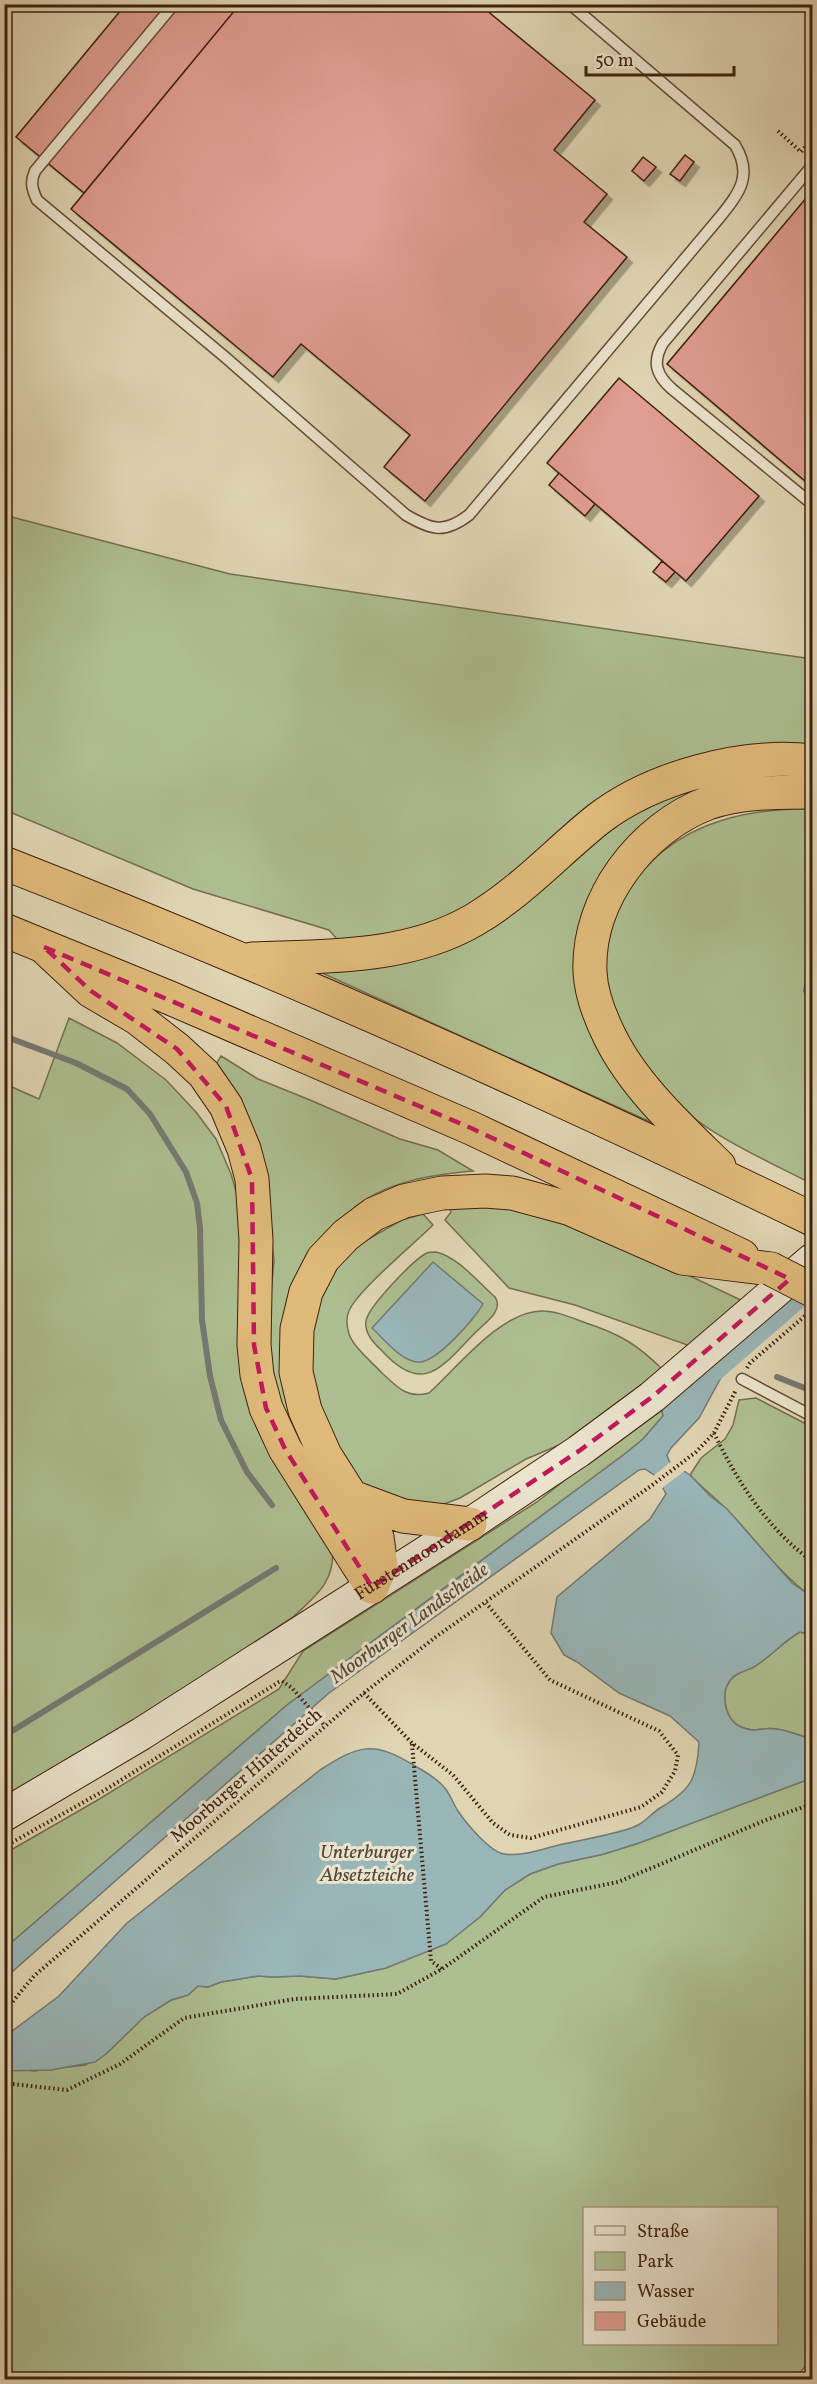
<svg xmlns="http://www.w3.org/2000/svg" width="817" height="2384" viewBox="0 0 817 2384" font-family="Vollkorn,serif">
	<defs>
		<filter id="shadow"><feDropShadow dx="5.5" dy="5.5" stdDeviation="0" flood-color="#0004"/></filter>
	</defs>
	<rect width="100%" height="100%" fill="#e0d5b3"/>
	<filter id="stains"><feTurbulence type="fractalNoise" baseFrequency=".00333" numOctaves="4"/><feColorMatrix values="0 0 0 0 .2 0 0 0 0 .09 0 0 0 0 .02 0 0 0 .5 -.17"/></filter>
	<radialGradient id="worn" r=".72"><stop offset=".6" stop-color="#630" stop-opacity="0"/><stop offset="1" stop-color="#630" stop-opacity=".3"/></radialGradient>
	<path fill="#adbe90" stroke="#766f4e" stroke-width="1.5" fill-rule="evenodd" d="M4,515L230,574L812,659V751L696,760L449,925L342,945L329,930L193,889L5,810Z
		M726,778L680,810L582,944L655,1124L311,968L356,967L580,854L620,823L651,803Z
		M812,808V958L809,964L804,991L812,1005V1184C760,1157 691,1128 653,1080C632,1054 615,1025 606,993C602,977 604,959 608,943C610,935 611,925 614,917C629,876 666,842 706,826C743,811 773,810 812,808Z
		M69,1018L117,1043L166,1080L196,1112L216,1139L231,1174L245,1222L243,1301L332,1544C337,1580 317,1595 293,1617L48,1778L5,1804V1084L39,1099Z
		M221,1056L258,1079L310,1100L400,1139L438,1150L473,1171C428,1175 373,1183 342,1220C327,1238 316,1259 302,1278L324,1474L293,1444L269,1381L270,1303L274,1261L272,1243L216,1064Z
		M477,1205L523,1211L610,1238L747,1303L690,1346L575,1305L509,1288L445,1220L451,1212L449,1206Z
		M423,1214L433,1225C415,1243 357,1291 349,1311C346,1317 347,1327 349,1334C354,1348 372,1362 382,1373C397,1387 407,1399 429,1393C458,1367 501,1311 542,1311C557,1311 572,1318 586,1323C620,1334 638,1345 663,1370L576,1438L526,1459L460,1498L444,1504L432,1507L399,1505L357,1481L342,1463L308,1375L316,1300L343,1258L363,1242L402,1220Z
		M436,1252C458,1257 478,1282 495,1297C504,1310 486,1322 478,1330C444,1363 426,1398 383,1352C375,1344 364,1334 366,1321C368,1307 414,1259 427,1253C429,1252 434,1252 436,1252Z
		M756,1398L812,1427V1597C781,1575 760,1545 734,1517C721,1502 704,1490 690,1475L701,1458L725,1439L733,1425L739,1400Z
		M661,1405L663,1416L643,1439L626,1453L287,1705L5,1948L4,1854L96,1801L279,1689L303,1651L537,1502Z
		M800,1632L812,1635V1739C801,1736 789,1731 777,1729C762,1726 757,1734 741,1727C726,1721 720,1695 729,1682C734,1674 744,1671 752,1668C770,1658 782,1642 800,1632Z
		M812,1778V2359L794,2379L5,2380V2071L20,2069L34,2071L85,2065L106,2054L144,2017L171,2000L188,1995L198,1986L208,1987L221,1982L258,1976L273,1977L300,1976L336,1979L386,1968L446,1943L480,1917L505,1890L530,1874L558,1864L604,1854L639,1843ZM584,2208H776V2344H584Z"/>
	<path fill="#99b6b8" stroke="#757a74" stroke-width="1.5" d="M812,958V1005L804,991L809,964Z
		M433,1262L483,1304C475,1318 435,1365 417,1362C400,1360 384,1339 372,1328Z
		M731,1345L742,1357L723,1374L699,1418L671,1448L667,1455L669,1461L690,1475L710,1496L727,1509L792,1583L812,1597V1635L800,1632C782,1642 770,1658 752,1668C744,1671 734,1674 729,1682C720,1696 726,1721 741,1727C757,1734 762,1726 777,1729C789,1731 801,1736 812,1739V1778L639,1843L604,1854L558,1864L530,1874L505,1890L480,1917L446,1944L386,1968L336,1979L300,1976L273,1977L258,1976L221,1982L208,1987L198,1986L188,1995L171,2000L144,2017L106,2054L95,2062L51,2070L5,2071V2034H8L59,1996L127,1923L320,1770C359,1745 373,1740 415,1766C426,1772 440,1780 447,1791C451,1797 454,1805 458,1811C466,1823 490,1852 504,1854C522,1857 545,1848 563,1844C580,1840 624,1833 638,1825C646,1821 652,1813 660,1808C691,1790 697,1779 699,1742L670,1716L619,1693L577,1662L564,1655L551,1633L557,1597L650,1519L666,1494L657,1477L645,1469L639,1470L329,1693L5,1978V1948L287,1705L626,1453L643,1439L663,1416L661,1405Z"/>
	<path fill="#e0d5b3" d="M673,1460L687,1469L661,1489L652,1477Z"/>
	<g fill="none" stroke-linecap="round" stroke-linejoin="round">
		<path stroke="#757a74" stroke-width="6" d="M4,1036L76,1063L127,1089L150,1114L186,1172L197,1203L200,1228L202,1320L210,1376L221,1420L247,1472L272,1505
			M777,1377L812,1391
			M4,1736L276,1568"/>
		<path stroke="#99b6b8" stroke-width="21" d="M714,1371L812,1286"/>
	</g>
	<path fill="#e09d91" stroke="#3e200d" stroke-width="1.5" filter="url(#shadow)" d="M126,4H240L84,193L16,137Z
		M240,4H343L346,7L348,4H479L595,100L554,150L607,194L584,222L627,257L425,501L384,467L410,435L301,344L273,377L71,209Z
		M685,155L694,162L680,181L670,174Z
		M643,157L656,167L644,181L632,171Z
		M812,191V487L667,364Z
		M619,378L759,496L686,581L547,463Z
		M559,473L595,504L585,516L549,485Z
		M662,561L675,572L666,582L653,572Z"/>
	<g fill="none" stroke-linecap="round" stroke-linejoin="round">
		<g stroke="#664d36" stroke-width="13">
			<path id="service" d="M174,4L35,171C30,182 32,189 37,200L225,357L406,515C432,530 444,534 469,515L720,217C740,192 753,175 735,145L570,4
				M812,166L663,343C652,362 656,375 672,389L812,504
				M742,1379L812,1416"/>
		</g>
		<g stroke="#3e200d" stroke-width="34">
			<g id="secondary">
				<path id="s1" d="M4,1815L141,1734L470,1524L579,1451L652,1397L812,1260"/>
			</g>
		</g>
		<g stroke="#3e200d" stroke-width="35">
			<path id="motorway" d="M4,863C278,970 548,1091 812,1219
				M4,930L170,998L471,1128L742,1256
				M44,947L91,991L137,1018L177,1049L204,1074L226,1106L244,1149L252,1179L256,1240L254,1345L257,1375L266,1408L285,1449L372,1587L381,1566L377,1537L325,1455L305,1410L296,1372L297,1329L306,1292L323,1259L346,1235L374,1214L404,1201L442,1193L485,1191L512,1193L568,1208L682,1258L771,1269
				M252,959C326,956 407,959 474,920C520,893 556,853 597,820C652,777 743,753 812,761
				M719,1166C680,1128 634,1086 610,1037C601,1019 591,993 590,972C587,899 642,828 708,803C740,792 779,792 812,792
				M352,1497L403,1516L470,1524"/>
		</g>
		<path stroke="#3e200d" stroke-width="4" stroke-dasharray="1.5 3" stroke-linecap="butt" d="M778,131L801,152L812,138
			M747,1368L750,1363L806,1315
			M714,1433C737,1481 768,1530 812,1561
			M364,1693L412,1743L453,1775L493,1823L510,1835L531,1838L641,1807L662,1792L675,1771L678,1755L659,1731L550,1680L486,1603
			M412,1744L431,1961L442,1969
			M4,1847L105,1790L279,1682L282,1681L292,1688L325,1726
			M4,2012L34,1976L364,1693L437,1636L651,1486L696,1452L714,1433L736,1390
			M4,2083L67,2090L120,2064L184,2018L295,1999L397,1994L442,1969L544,1897L618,1882L766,1820L812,1804
			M804,2380L812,2370"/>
		<use href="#service" stroke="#ebe4ce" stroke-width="10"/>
		<use href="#secondary" stroke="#ebe4ce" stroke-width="32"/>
		<use href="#motorway" stroke="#e0ba7a" stroke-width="33"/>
		<g stroke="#3e200d" stroke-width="35" stroke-linecap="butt">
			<path id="motorway-bridge" d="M771,1269L812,1290"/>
		</g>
		<use href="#motorway-bridge" stroke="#e0ba7a" stroke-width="33"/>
	</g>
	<path fill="none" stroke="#c2185b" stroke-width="4.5" stroke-dasharray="12 8" stroke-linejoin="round" d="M44,947L471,1128L790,1279L652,1397L579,1451L372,1587L285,1449L266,1408L254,1345L252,1179L226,1106L177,1049L91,991Z"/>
	<g text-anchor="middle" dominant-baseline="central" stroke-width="6" stroke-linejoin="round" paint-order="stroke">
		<g font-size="18" fill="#3e200d" stroke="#ebe4ce">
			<text stroke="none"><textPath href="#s1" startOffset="492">Fürstenmoordamm</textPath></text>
			<text transform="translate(247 1776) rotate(-41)">Moorburger Hinterdeich</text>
		</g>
		<g font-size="20" font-style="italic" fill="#554638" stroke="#ebe4ce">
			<text transform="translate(410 1624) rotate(-36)">Moorburger Landscheide</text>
			<text x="367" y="1853">Unterburger<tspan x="367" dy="23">Absetzteiche</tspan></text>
		</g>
	</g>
	<rect width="817" height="2384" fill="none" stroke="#e0d5b3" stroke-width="24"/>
	<rect x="6" y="6" width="805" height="2372" fill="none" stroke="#3e200d" stroke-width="3"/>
	<rect x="12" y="12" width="793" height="2360" fill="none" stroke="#3e200d" stroke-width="1.5"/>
	<rect x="583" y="2207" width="195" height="138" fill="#ebe4ce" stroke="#a69681" stroke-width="1.5"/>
	<rect x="595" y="2226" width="30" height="9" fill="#ebe4ce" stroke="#a69681" stroke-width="1.5"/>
	<text x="637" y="2237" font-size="18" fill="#3e200d">Straße</text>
	<rect x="595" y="2252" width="30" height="18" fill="#adbe90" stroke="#a69681" stroke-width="1.5"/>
	<text x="637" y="2267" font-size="18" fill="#3e200d">Park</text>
	<rect x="595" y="2282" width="30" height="18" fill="#99b6b8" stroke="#a69681" stroke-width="1.5"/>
	<text x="637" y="2297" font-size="18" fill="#3e200d">Wasser</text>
	<rect x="595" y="2312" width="30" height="18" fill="#e09d91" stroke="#a69681" stroke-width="1.5"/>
	<text x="637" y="2327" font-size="18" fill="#3e200d">Gebäude</text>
	<path d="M586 66v9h148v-9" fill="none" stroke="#3e200d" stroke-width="3"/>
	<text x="595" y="66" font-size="18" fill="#3e200d" stroke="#ebe4ce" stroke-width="4.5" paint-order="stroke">50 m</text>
	<rect width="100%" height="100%" filter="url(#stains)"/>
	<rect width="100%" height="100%" fill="url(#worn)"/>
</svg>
